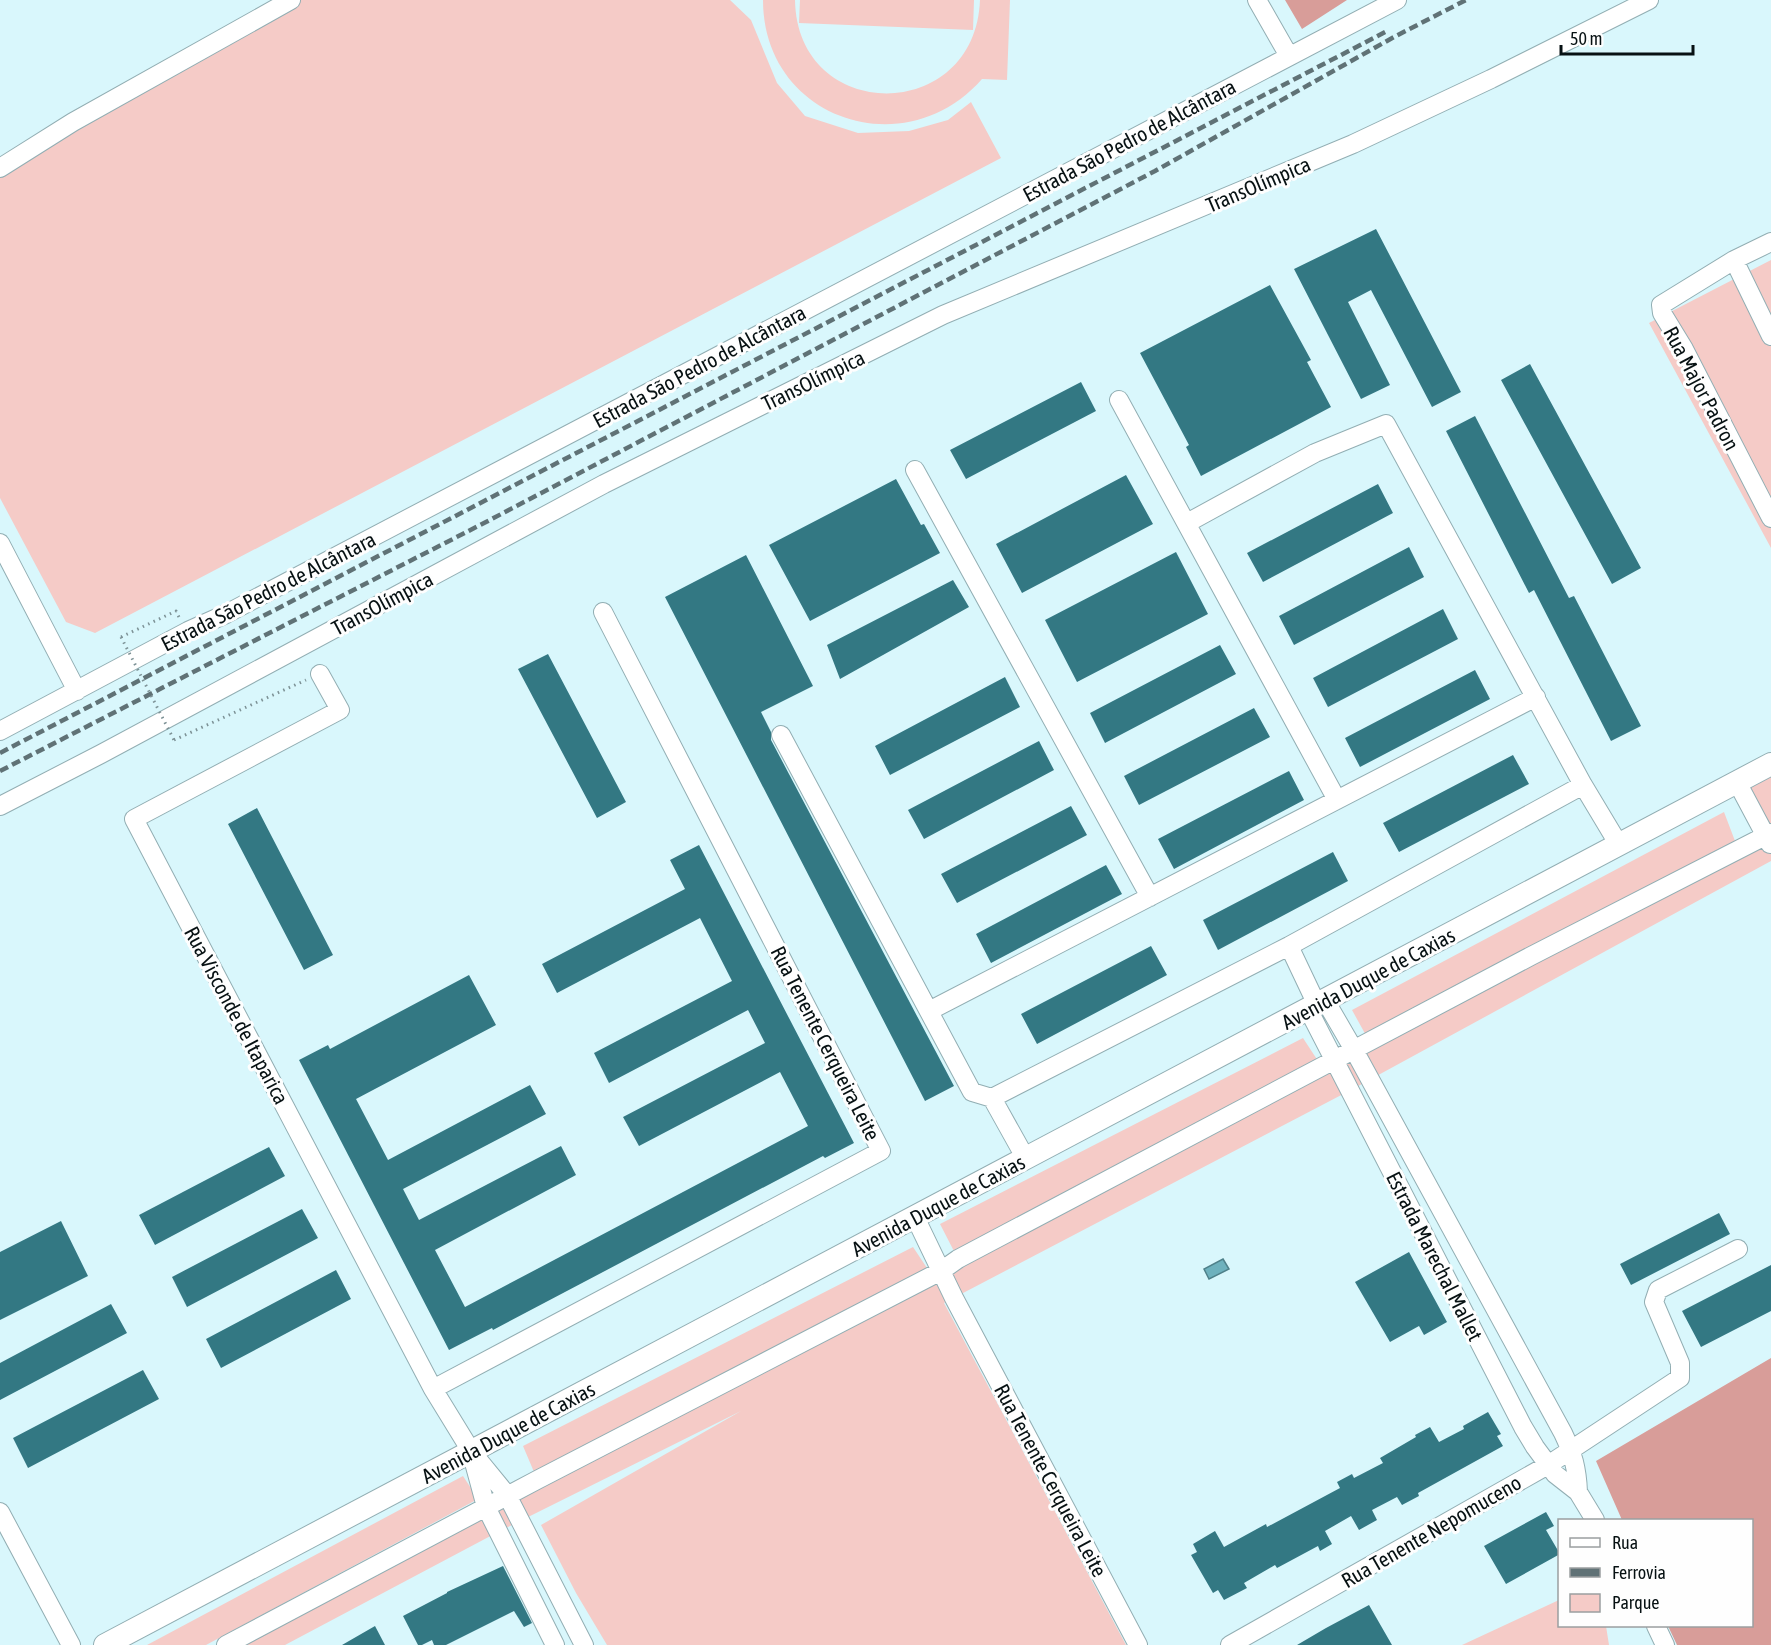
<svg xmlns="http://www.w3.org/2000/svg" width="1771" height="1645" viewBox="0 0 1771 1645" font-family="'Asap Condensed',sans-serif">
	<rect width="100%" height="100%" fill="#d9f7fc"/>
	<path fill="#f5cbc7" d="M294,0H730L751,20L777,83L805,116L858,133L909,131L948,120L971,102L1001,158L95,633L66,622L0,498V172Z
		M763,0H795C797,124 975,125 980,0H1010L1007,80L982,79C905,167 763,119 763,0Z
		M800,0H974L973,30L799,23Z
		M1771,260V548L1649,323Z
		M1771,765V861L1349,1091L944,1303L1126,1645H607L576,1593L541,1525L741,1411L498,1532L285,1645H227L537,1479L523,1446L913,1247L929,1271L958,1259L940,1224L1303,1038L1320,1064L1368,1039L1352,1010L1724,812L1735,841L1488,977L1765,836L1737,782Z
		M463,1476L478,1499L206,1645H147Z
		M1559,1600L1560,1626H1606L1609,1645H1462Z"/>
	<path fill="#d89d99" d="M1285,0H1347L1302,29Z
		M1771,1358V1645H1677L1668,1626H1752V1520H1622L1596,1461Z"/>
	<path fill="#6eb1bd" stroke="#4f818a" stroke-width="1.5" d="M1223,1259L1229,1269L1209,1279L1204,1269Z"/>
	<path fill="#337883" d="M1376,229L1461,392L1432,407L1371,290L1348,302L1390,385L1361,399L1294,269Z
		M1270,285L1311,360L1307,362L1331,407L1201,476L1186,447L1189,445L1140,353Z
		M1530,364L1641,568L1612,584L1501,380Z
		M1081,382L1096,411L966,479L950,450Z
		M1475,416L1569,598L1574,596L1641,726L1611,741L1534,590L1529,593L1446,431Z
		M1126,475L1153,524L1022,593L996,544Z
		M896,479L921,525L924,524L940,553L810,621L769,545Z
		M1378,484L1393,513L1263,582L1247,553Z
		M1409,547L1424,577L1294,645L1279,616Z
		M1176,552L1208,614L1077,682L1045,620Z
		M746,555L813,686L761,712L771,732V740L954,1086L925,1101L665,597Z
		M953,580L969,607L840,679L827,645Z
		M1443,609L1458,639L1328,707L1313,678Z
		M1220,645L1236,674L1105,743L1090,713Z
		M548,654L626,802L597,818L518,669Z
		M1475,670L1490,699L1360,767L1345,738Z
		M1005,677L1020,707L890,775L875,746Z
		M1254,708L1270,737L1139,805L1124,776Z
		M1039,741L1054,770L924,839L908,810Z
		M1513,755L1529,784L1399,852L1383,823Z
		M1289,771L1304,800L1174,869L1158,839Z
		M1071,806L1087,835L957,903L941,874Z
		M257,808L333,955L304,970L228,824Z
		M699,845L854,1143L825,1158L823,1156L493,1330L492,1328L449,1350L299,1060L328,1045L330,1049L469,975L496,1025L356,1099L388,1160L530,1085L546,1114L403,1189L419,1220L561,1146L576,1175L435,1250L465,1307L808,1126L780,1072L639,1146L623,1117L765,1043L748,1010L609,1083L594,1053L732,981L700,918L557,993L542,964L685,889L670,860Z
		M1333,852L1348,881L1218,950L1203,920Z
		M1106,865L1122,894L991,963L976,934Z
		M1151,946L1167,975L1037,1044L1021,1014Z
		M269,1147L285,1176L155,1245L139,1215Z
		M302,1209L318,1238L187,1307L172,1277Z
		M1719,1213L1730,1234L1631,1285L1620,1264Z
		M61,1221L88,1276L0,1320V1252Z
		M1409,1252L1447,1322L1424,1335L1419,1326L1390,1342L1355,1282Z
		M1771,1265V1311L1701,1347L1682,1311Z
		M336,1270L351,1299L221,1368L206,1339Z
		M111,1304L127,1333L0,1400V1363Z
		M143,1370L159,1399L28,1468L13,1438Z
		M1488,1412L1501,1434L1497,1436L1503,1446L1418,1493L1419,1496L1402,1505L1397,1497L1372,1510L1377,1520L1359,1530L1351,1516L1325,1531L1332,1544L1320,1551L1318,1546L1277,1568L1275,1565L1244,1583L1247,1588L1224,1600L1218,1590L1213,1593L1191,1555L1197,1552L1193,1544L1215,1531L1224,1547L1266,1524L1267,1527L1340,1488L1337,1482L1352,1474L1354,1478L1383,1463L1380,1458L1416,1437L1415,1435L1430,1427L1439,1442L1464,1429L1463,1426Z
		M1546,1512L1554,1526L1546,1530L1560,1554L1506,1584L1484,1546Z
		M503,1566L532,1623L524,1627L514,1611L446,1645H434L432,1640L422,1645H418L403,1616L447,1593V1592Z
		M1369,1605L1392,1645H1297L1326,1628Z
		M375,1626L385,1645H342Z"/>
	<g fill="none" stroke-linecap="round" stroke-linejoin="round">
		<g stroke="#92aeb3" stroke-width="20">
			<path id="minor" d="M1257,0L1289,56
				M0,168L73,122L291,0
				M1771,242L1734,260L1661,305L1662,313L1684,349L1771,518
				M1734,260L1771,336
				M1119,400L1337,800
				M915,470L1150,897
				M1187,523L1315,453L1386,424L1583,785L1619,845
				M0,543L77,691
				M320,674L340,710L134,819L433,1389L471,1451L507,1495L584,1645
				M0,731L188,631L226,614L1397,0
				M781,735L972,1092L992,1098
				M1737,782L1770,844
				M0,806L101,754L604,484L943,315L1353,144L1491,79L1649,0
				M1289,946L1317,1005
				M1325,1000L1354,1050L1563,1433C1573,1454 1577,1468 1578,1492
				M1308,1009L1523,1427L1535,1447L1555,1474L1578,1492L1595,1520
				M929,1011L1536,697
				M1026,1159L992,1098L1289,946L1583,785
				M915,1217L954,1298L1138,1645
				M433,1389L881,1151L603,612
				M473,1459L486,1507L555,1645
				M0,1512L71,1645
				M1656,1626L1665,1645
				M226,1645L537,1480L941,1271L958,1259L1531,956L1771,833
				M1230,1645L1548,1465L1680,1378V1363L1654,1302L1658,1290L1738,1249"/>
		</g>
		<g stroke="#92aeb3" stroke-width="24">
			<path id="major" d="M105,1645L1771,764"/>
		</g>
		<path stroke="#7d9296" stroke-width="3" stroke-dasharray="1.5 4.5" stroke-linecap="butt" d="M121,637L176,611L179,617
			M174,740L306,680"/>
		<use href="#minor" stroke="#fff" stroke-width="18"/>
		<use href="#major" stroke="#fff" stroke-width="22"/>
		<path stroke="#607276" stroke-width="4.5" stroke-dasharray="9 4.5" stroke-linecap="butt" d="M0,753L1389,30
			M0,771L486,522L1155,171L1394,37L1466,0"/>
		<path stroke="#7d9296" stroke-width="3" stroke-dasharray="1.5 4.5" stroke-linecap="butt" d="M121,637L174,740"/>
	</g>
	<g text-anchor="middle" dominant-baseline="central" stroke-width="6" stroke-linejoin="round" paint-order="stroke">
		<g font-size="21" fill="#071113" stroke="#fefefe">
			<text transform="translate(1129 140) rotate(-28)">Estrada São Pedro de Alcântara</text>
			<text transform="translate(1258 184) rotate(-23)">TransOlímpica</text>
			<text transform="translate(699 366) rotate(-28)">Estrada São Pedro de Alcântara</text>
			<text transform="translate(813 380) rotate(-26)">TransOlímpica</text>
			<text transform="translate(1702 388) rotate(62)">Rua Major Padron</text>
			<text transform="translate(268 591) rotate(-27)">Estrada São Pedro de Alcântara</text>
			<text transform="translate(382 603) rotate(-28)">TransOlímpica</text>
			<text transform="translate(1368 978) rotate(-28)">Avenida Duque de Caxias</text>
			<text transform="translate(237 1015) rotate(62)">Rua Visconde de Itaparica</text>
			<text transform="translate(826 1043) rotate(63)">Rua Tenente Cerqueira Leite</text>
			<text transform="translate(938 1205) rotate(-28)">Avenida Duque de Caxias</text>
			<text transform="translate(1435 1256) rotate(63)">Estrada Marechal Mallet</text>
			<text transform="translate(508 1432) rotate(-28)">Avenida Duque de Caxias</text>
			<text transform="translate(1051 1480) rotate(62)">Rua Tenente Cerqueira Leite</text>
			<text transform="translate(1431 1531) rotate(-30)">Rua Tenente Nepomuceno</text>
		</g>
	</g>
	<rect x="1558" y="1519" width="195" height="108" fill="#fefefe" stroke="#9b9fa0" stroke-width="1.5"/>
	<rect x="1570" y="1538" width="30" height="9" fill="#ffffff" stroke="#9b9fa0" stroke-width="1.5"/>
	<text x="1612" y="1549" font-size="18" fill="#071113">Rua</text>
	<rect x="1570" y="1568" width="30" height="9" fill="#607276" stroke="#9b9fa0" stroke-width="1.5"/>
	<text x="1612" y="1579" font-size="18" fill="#071113">Ferrovia</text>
	<rect x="1570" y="1594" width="30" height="18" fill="#f5cbc7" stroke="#9b9fa0" stroke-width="1.5"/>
	<text x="1612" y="1609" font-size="18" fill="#071113">Parque</text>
	<path d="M1561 45v9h132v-9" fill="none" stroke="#071113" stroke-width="3"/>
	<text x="1570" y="45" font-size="18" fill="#071113" stroke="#fefefe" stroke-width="4.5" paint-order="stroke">50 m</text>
</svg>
